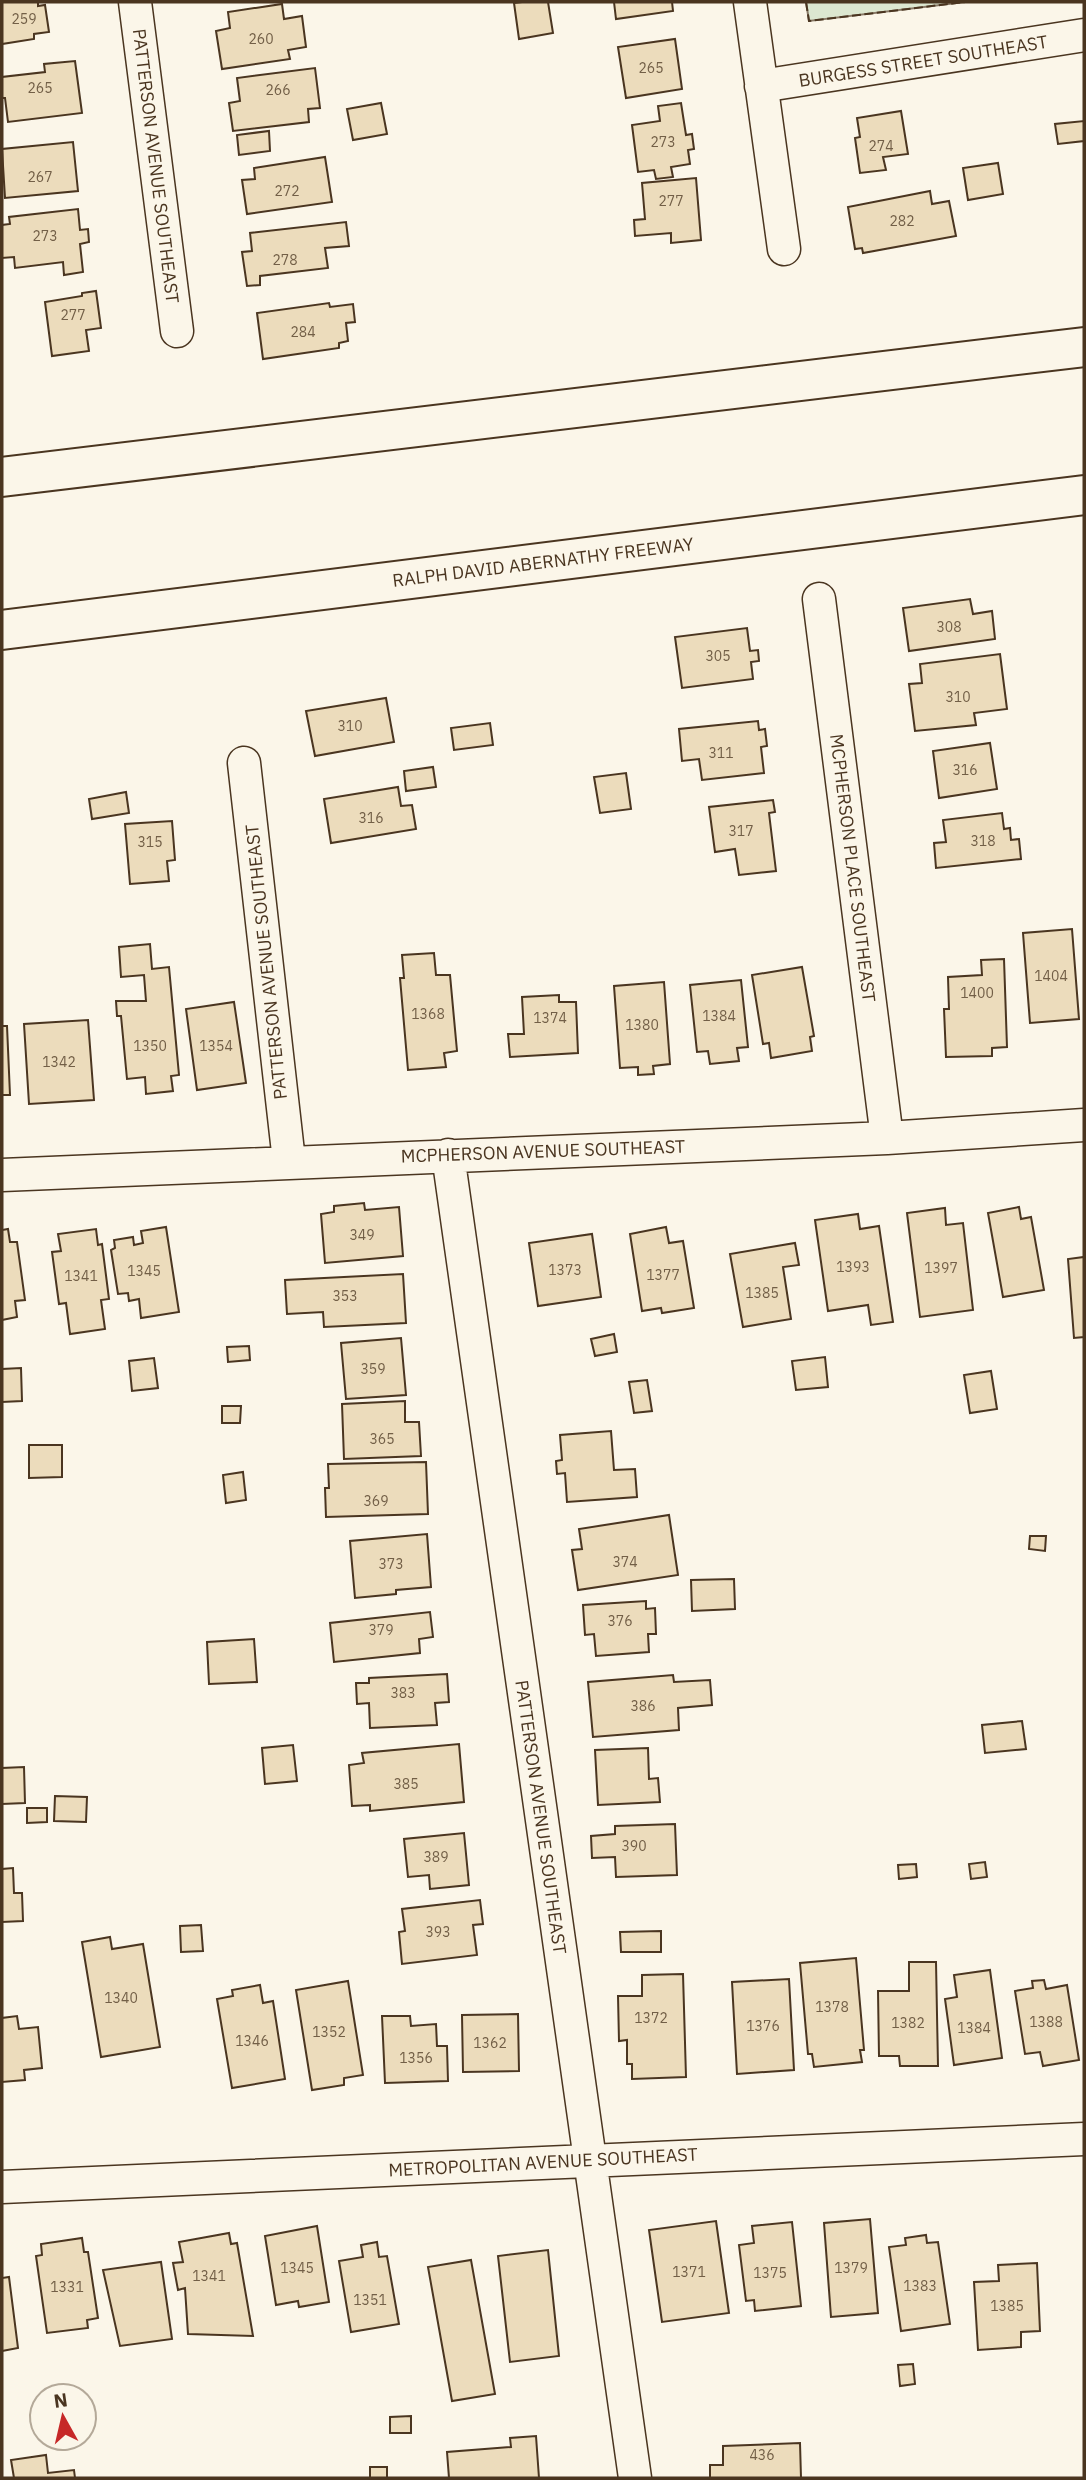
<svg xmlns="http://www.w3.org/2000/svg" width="1086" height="2480" viewBox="0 0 1086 2480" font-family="'IBM Plex Sans',sans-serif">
	<rect width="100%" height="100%" fill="#fbf6e9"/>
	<path fill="#dce7d0" stroke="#887966" stroke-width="2" d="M806,2H965L809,21Z"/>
	<path fill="#ecdcbc" stroke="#4a3520" stroke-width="2" d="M2,2H38V6L45,5L49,32L34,34V39L2,44Z
		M522,2H548L553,33L519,39L514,3Z
		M614,2H672L673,11L616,19Z
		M282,4L284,19L302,16L306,47L288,50L290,59L222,69L216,31L230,28L228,12Z
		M675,39L682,89L626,98L618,47Z
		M75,61L82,113L8,122L5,98H2V77L45,72L44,64Z
		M315,68L320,108L308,109L309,122L233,131L229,103L240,101L237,78Z
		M381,103L387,134L353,140L347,109Z
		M681,103L686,135L692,134L694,149L688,150L690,164L671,167L673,177L656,179L654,170L638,172L632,125L660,121L658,106Z
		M901,111L908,154L883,157L886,170L860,173L855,138L860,137L857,118Z
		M1084,121V141L1058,144L1055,124Z
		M269,131L270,151L239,155L237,135Z
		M73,142L78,191L5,198L2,149Z
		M325,157L332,202L247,214L242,180L255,179L254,168Z
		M998,163L1003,194L968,200L963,168Z
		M696,178L701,240L671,243V233L635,236L634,220L645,219L642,183Z
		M930,191L932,204L949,201L956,236L863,253L862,248L855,249L848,207Z
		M78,209L80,230L88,229L89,242L80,244L83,272L64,275L63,262L15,268L14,257L2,258V225L10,224L9,217Z
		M346,222L349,246L325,248L328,268L260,276V285L247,286L242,252L252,251L250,233Z
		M96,291L101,328L86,330L89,351L52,356L45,302L82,296V293Z
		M329,303L330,307L353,304L355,322L346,323L348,341L339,343V348L263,359L257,313Z
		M970,599L973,614L992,611L995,639L909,651L903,608Z
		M747,628L750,651L758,650L759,661L751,662L753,679L682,688L675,637Z
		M1000,654L1007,709L974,713L976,725L915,731L909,684L922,683L920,664Z
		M386,698L394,742L315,756L306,711Z
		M758,721L759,730L765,729L767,746L761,747L764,773L702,780L699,759L682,761L679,729Z
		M490,723L493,745L454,750L451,728Z
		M990,743L997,789L939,798L933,751Z
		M433,767L436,787L406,791L404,771Z
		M626,773L631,809L600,813L594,777Z
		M398,787L401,806L412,805L416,829L331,843L324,799Z
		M126,792L129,813L92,819L89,799Z
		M773,800L775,812L769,813L776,871L739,875L735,849L715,852L709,807Z
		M1002,813L1004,829L1010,828L1011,840L1019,839L1021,859L936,868L934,843L946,842L943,820Z
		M172,821L175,860L167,861L169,881L130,884L125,824Z
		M1072,929L1079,1019L1030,1023L1023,933Z
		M150,944L152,969L169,967L179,1075L171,1076L173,1091L146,1094L145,1077L127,1079L121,1016H117L116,1001H146L144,975L121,977L119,947Z
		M434,953L436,975H450L457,1051L444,1053L446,1067L408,1070L400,978H404L402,955Z
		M1004,959L1007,1047L992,1048V1056L946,1057L944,1009H949L948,977L982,975L981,960Z
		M802,967L814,1036L810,1037L812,1051L771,1058L769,1043L763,1044L752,975Z
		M741,980L748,1047L737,1048L739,1061L710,1064L708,1051L697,1052L690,985Z
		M664,982L670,1064L653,1066L654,1074L638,1075V1067L620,1068L614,986Z
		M559,995V1002H576L578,1053L510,1057L508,1034H524L522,997Z
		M234,1002L246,1083L197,1090L186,1009Z
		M88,1020L94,1100L29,1104L24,1024Z
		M2,1026H7L10,1095H2Z
		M364,1203L365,1210L399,1207L403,1256L325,1263L321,1214L334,1212V1206Z
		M1019,1207L1021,1219L1031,1217L1044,1290L1003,1297L988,1213Z
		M945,1208L946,1225L963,1223L973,1310L920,1317L907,1213Z
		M858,1214L860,1229L879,1226L893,1322L871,1325L868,1305L828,1311L815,1220Z
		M166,1227L179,1312L141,1318L139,1299L129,1301L128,1293L118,1294L111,1250L115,1248L114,1240L133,1237L134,1245L143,1243L141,1231Z
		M666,1227L669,1243L683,1241L694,1308L662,1313L661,1308L642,1311L630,1234Z
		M8,1229L10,1242H17L25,1300L15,1301L17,1317L2,1320V1230Z
		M96,1229L98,1245L102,1244L109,1299L101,1300L105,1329L70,1334L66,1303L59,1304L52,1252L61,1251L58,1234Z
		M592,1234L601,1297L538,1306L529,1243Z
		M795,1243L799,1265L783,1267L791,1319L743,1327L730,1254Z
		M1084,1257V1337L1074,1338L1068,1259Z
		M403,1274L406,1323L324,1327L323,1312L287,1314L285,1280Z
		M614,1334L617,1352L595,1356L591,1339Z
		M401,1338L406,1395L346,1399L341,1343Z
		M249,1346L250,1360L228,1362L227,1347Z
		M825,1357L828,1387L796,1390L792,1361Z
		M154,1358L158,1388L132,1391L129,1361Z
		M21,1368L22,1401L2,1402V1369Z
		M991,1371L997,1409L970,1413L964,1375Z
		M647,1380L652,1411L634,1413L629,1382Z
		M405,1401V1422H419L421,1456L344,1459L342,1404Z
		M222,1406H241L240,1423H222Z
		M611,1431L614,1470L635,1469L637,1497L567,1502L565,1473L557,1474L556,1461L562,1460L560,1435Z
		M29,1445H62V1477L29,1478Z
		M426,1462L428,1514L326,1517L325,1488H329L328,1464Z
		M243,1472L246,1500L226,1503L223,1475Z
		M669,1515L678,1575L578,1590L572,1550L582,1549L579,1529Z
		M427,1534L431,1587L396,1590V1594L355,1598L350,1541Z
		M1030,1536H1046L1045,1551L1029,1549Z
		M734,1579L735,1609L692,1611L691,1580Z
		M646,1601V1609L655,1608L656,1634H648L649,1652L596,1656L594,1634L585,1635L583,1605Z
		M430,1612L433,1637L419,1639L420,1653L334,1662L330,1623Z
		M254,1639L257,1682L209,1684L207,1642Z
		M447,1674L449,1702L435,1703L437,1725L370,1728L369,1703L357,1704L356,1683H369V1678Z
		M673,1675L674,1682L710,1680L712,1705L678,1708L679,1730L593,1737L588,1682Z
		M1022,1721L1026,1749L985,1753L982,1725Z
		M459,1744L464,1802L370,1811V1805L352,1806L349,1765L364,1763L362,1753Z
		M293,1745L297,1781L265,1784L262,1748Z
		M648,1748L649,1779L658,1778L660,1802L598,1805L595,1750Z
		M24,1767L25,1803L2,1804V1768Z
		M55,1796L87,1797L86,1822L54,1821Z
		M27,1808H47V1822L27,1823Z
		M675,1824L677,1875L616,1877L615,1857L592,1858L591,1836L615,1834V1826Z
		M464,1833L469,1885L430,1889L429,1875L408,1877L404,1839Z
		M985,1862L987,1877L971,1879L969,1864Z
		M916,1864L917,1877L899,1879L898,1865Z
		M13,1868L14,1893H22L23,1921L2,1922V1869Z
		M480,1900L483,1924L473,1925L477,1955L402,1964L399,1932L405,1931L402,1909Z
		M201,1925L203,1951L181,1952L180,1926Z
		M661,1931V1952H621L620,1932Z
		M110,1937L112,1949L143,1944L160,2047L101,2057L82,1942Z
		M856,1958L864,2050H860L862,2062L814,2067L812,2054H808L800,1963Z
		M909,1962H936L938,2066H900L899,2056H879L878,1991H909Z
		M990,1970L1002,2058L954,2065L945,1999L957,1997L954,1975Z
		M683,1974L686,2077L632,2079V2064H627V2040L619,2041L618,1996H642V1975Z
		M789,1979L794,2070L737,2074L732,1982Z
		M1044,1980L1046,1989L1067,1985L1079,2060L1043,2066L1040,2052L1025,2054L1015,1991L1033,1988L1032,1981Z
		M348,1981L363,2075L344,2078V2085L312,2090L296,1990Z
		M260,1985L263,2003L273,2001L285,2079L232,2088L217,1999L233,1996L232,1990Z
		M518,2014L519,2071L463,2072L462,2015Z
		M17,2016L19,2029L38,2027L42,2068L24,2070L25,2080L2,2082V2018Z
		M382,2016H410L411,2026L436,2024L437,2046H447L448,2081L385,2083Z
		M870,2219L878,2313L831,2317L824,2223Z
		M716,2221L729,2313L662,2322L649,2230Z
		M792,2222L801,2306L755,2311L754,2300L746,2301L739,2245L754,2243L752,2226Z
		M317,2226L329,2302L299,2307L298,2301L276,2305L265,2236Z
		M229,2233L231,2244L237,2243L253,2336L188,2334L185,2288L178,2290L173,2263L183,2262L179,2242Z
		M926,2235L927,2243L938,2242L950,2324L901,2331L889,2247L906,2245L905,2238Z
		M82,2238L84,2252H88L98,2318L87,2320L88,2328L47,2333L36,2256L42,2255L41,2244Z
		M377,2242L379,2257L387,2256L399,2324L351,2332L339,2261L363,2257L361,2245Z
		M548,2250L559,2356L510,2362L498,2256Z
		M471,2260L495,2394L452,2401L428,2267Z
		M161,2262L172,2339L120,2346L103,2270Z
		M1037,2263L1040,2331L1021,2332V2347L978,2350L974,2282L999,2281L998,2265Z
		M9,2277L18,2348L2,2351V2278Z
		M913,2364L915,2384L900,2386L898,2365Z
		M411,2416V2433H390V2417Z
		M536,2436L539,2478H449L447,2452L511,2447L510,2438Z
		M800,2443L801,2478H710V2465H723V2446Z
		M46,2455L48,2473L74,2470L75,2478H14L11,2460Z
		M370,2467H387V2478H370Z"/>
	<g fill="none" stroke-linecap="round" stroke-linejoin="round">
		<g stroke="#4a3520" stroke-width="35">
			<path id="street" d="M135,2L177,331
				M750,2L784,249
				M761,86L1084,35
				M819,599L887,1138
				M244,763L289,1161
				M448,1155L635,2478
				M2,1175L887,1138L1084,1125
				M2,2187L1084,2139"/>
		</g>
		<g stroke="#4a3520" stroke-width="42">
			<path id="highway" d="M2,477L1084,347
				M2,630L1084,495"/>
		</g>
		<use href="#street" stroke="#fbf6e9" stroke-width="32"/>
		<use href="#highway" stroke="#fbf6e9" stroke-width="38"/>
		<path stroke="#4a3520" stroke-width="2" stroke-dasharray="9 3.5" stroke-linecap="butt" d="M806,2L809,21L965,2"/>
	</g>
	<g text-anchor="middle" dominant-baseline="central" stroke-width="5" stroke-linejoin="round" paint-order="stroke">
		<g font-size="14" fill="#725f47">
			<text x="24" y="19">259</text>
			<text x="261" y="39">260</text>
			<text x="651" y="68">265</text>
			<text x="40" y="88">265</text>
			<text x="278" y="90">266</text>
			<text x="663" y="142">273</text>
			<text x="881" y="146">274</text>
			<text x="40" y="177">267</text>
			<text x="287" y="191">272</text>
			<text x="671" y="201">277</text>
			<text x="902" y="221">282</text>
			<text x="45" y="236">273</text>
			<text x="285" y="260">278</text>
			<text x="73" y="315">277</text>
			<text x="303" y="332">284</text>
			<text x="949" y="627">308</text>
			<text x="718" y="656">305</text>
			<text x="958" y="697">310</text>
			<text x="350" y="726">310</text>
			<text x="721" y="753">311</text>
			<text x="965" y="770">316</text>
			<text x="371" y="818">316</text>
			<text x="741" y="831">317</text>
			<text x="983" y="841">318</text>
			<text x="150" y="842">315</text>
			<text x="1051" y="976">1404</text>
			<text x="977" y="993">1400</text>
			<text x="428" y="1014">1368</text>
			<text x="719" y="1016">1384</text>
			<text x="550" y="1018">1374</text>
			<text x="642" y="1025">1380</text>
			<text x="150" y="1046">1350</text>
			<text x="216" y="1046">1354</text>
			<text x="59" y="1062">1342</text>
			<text x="362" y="1235">349</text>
			<text x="853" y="1267">1393</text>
			<text x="941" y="1268">1397</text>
			<text x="565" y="1270">1373</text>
			<text x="144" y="1271">1345</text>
			<text x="663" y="1275">1377</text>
			<text x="81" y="1276">1341</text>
			<text x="762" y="1293">1385</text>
			<text x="345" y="1296">353</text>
			<text x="373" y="1369">359</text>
			<text x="382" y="1439">365</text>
			<text x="376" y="1501">369</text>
			<text x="625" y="1562">374</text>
			<text x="391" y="1564">373</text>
			<text x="620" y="1621">376</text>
			<text x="381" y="1630">379</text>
			<text x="403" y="1693">383</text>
			<text x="643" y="1706">386</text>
			<text x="406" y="1784">385</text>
			<text x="634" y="1846">390</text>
			<text x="436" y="1857">389</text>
			<text x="438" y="1932">393</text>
			<text x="121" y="1998">1340</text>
			<text x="832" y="2007">1378</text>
			<text x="651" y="2018">1372</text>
			<text x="1046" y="2022">1388</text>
			<text x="908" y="2023">1382</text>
			<text x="763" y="2026">1376</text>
			<text x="974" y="2028">1384</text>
			<text x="329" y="2032">1352</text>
			<text x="252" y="2041">1346</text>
			<text x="490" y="2043">1362</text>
			<text x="416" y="2058">1356</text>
			<text x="297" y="2268">1345</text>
			<text x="851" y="2268">1379</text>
			<text x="689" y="2272">1371</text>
			<text x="770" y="2273">1375</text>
			<text x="209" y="2276">1341</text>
			<text x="920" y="2286">1383</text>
			<text x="67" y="2287">1331</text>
			<text x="370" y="2300">1351</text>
			<text x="1007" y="2306">1385</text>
			<text x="762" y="2455">436</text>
		</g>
		<g font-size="18" fill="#4a3520" stroke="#fbf6e9">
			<text transform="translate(923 61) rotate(-9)">BURGESS STREET SOUTHEAST</text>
			<text transform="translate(156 166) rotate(83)">PATTERSON AVENUE SOUTHEAST</text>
			<text transform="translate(543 562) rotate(-7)">RALPH DAVID ABERNATHY FREEWAY</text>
			<text transform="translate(853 868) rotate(83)">MCPHERSON PLACE SOUTHEAST</text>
			<text transform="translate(266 962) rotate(-96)">PATTERSON AVENUE SOUTHEAST</text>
			<text transform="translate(543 1151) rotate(-2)">MCPHERSON AVENUE SOUTHEAST</text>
			<text transform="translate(541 1817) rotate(82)">PATTERSON AVENUE SOUTHEAST</text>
			<text transform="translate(543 2162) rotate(-3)">METROPOLITAN AVENUE SOUTHEAST</text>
		</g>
	</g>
	<rect width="1086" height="2480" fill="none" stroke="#4a3520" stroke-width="7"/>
	<g transform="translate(63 2417) rotate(352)"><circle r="33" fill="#fbf6e9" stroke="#b4a999" stroke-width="2"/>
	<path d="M0-5L12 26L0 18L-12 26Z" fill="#c62828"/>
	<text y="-10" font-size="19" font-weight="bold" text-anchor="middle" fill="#4a3520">N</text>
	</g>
</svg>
